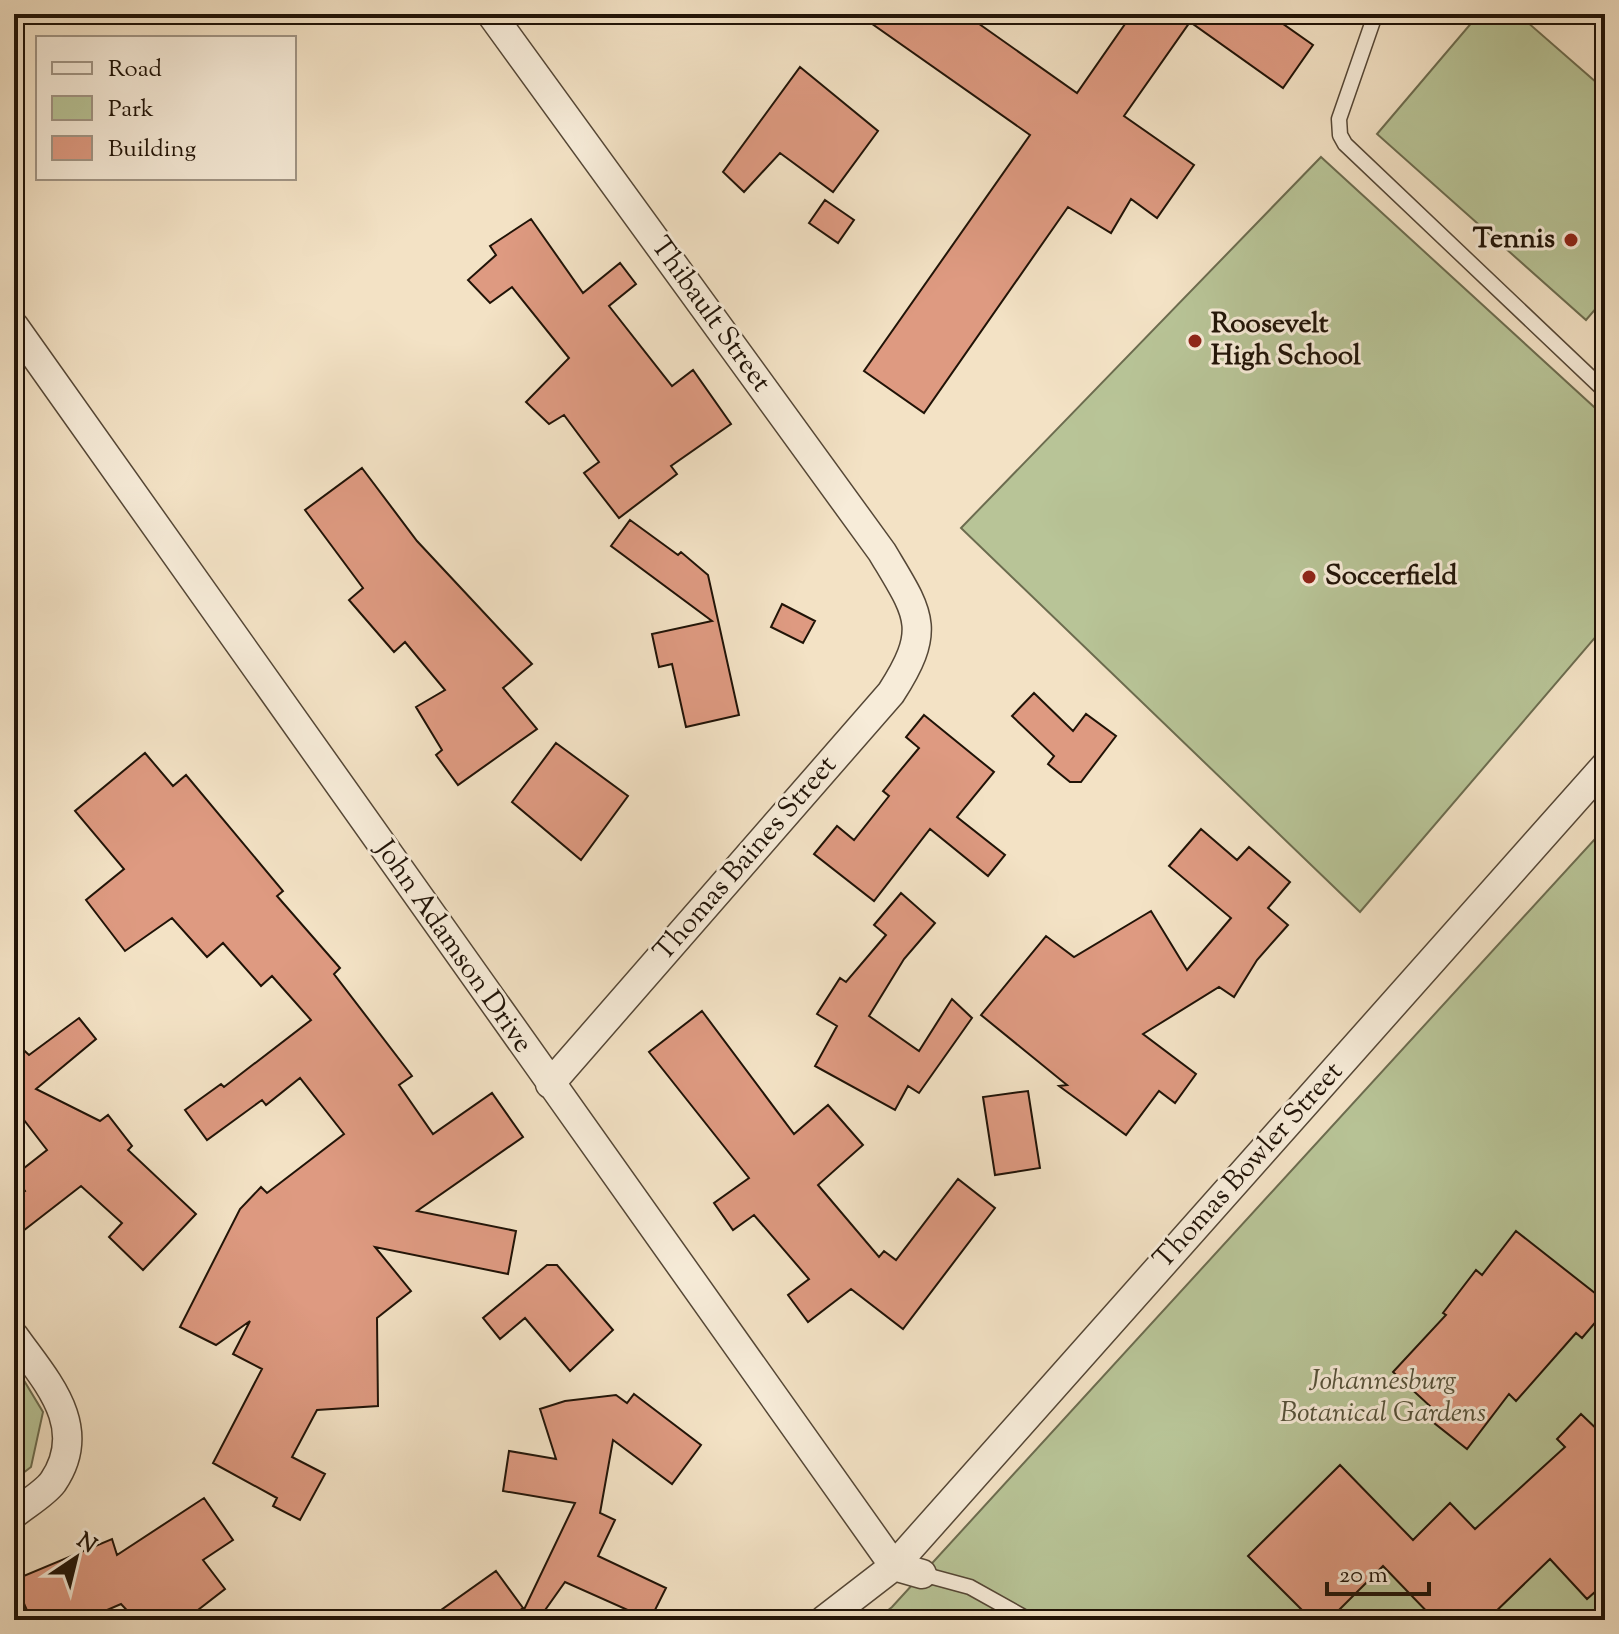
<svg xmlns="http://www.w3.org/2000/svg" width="1619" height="1634" viewBox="0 0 1619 1634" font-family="'Sorts Mill Goudy',serif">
	<rect width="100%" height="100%" fill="#f3e2c5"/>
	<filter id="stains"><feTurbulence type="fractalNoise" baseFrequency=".0025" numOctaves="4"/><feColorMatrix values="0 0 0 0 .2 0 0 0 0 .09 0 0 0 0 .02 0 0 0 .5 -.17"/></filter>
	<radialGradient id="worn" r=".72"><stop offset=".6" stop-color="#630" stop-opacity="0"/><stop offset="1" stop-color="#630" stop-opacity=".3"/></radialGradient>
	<path fill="#b8c497" stroke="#6c6c4f" stroke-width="2" d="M1479,14H1518L1605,90V298L1586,320L1377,134Z
		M1321,157L1605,417V626L1360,912L961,528Z
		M1605,828V1620H876L892,1607Z
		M14,1364L43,1412L31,1467L14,1480Z"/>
	<path fill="#de9a81" stroke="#201307" stroke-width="2" d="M858,14H965L1077,93L1132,14H1269L1313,45L1283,88L1190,22L1124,116L1194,165L1157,218L1131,199L1111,233L1068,207L924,413L864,371L1030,135Z
		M800,67L878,131L833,192L780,153L744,192L723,172Z
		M825,200L854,220L838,243L809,223Z
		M531,219L583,293L620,263L636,284L609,306L672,386L693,370L731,424L671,466L677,474L619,518L584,473L599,462L564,415L549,424L526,402L569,358L512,287L490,303L468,280L496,255L490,246Z
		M362,468L417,541L532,664L503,688L537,729L458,785L436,755L442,750L416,707L445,690L405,642L394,652L349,600L363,588L305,510Z
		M630,520L678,555L681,552L708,575L739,715L686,727L672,664L659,667L652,634L712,621L611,546Z
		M782,604L815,621L803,643L771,627Z
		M1034,693L1073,731L1086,714L1116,736L1081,782H1070L1048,764L1054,756L1012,716Z
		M924,715L994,772L957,817L1005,855L988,876L930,829L874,901L814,854L837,826L854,840L889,796L883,791L919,748L906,737Z
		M556,743L628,796L581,860L512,802Z
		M145,753L173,786L186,775L283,891L277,896L340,968L334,974L412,1076L399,1085L433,1134L492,1093L523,1137L417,1211L516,1231L508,1274L375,1247L411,1291L377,1318L378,1406L317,1410L292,1457L325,1474L300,1520L273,1506L277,1498L213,1463L262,1369L233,1354L250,1321L216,1345L180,1327L240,1209L261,1187L267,1193L344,1134L300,1078L266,1105L262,1100L207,1140L185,1110L221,1084L224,1087L311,1020L272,976L261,986L223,943L207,957L172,918L125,951L86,900L124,869L75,811Z
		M1201,829L1237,860L1249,847L1290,882L1268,908L1288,925L1257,960L1234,997L1219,987L1143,1034L1196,1074L1175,1103L1159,1091L1126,1135L1059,1086L1067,1085L981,1015L1046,936L1074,957L1151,911L1187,970L1231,918L1169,866Z
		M901,893L935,923L904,959L869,1016L919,1051L952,999L972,1018L919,1093L908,1086L895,1110L815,1066L837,1026L817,1014L840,978L846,982L886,935L874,925Z
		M702,1011L794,1134L828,1105L863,1145L818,1185L879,1257L884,1251L896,1260L958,1179L995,1208L903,1329L851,1289L808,1322L788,1295L809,1279L754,1215L733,1230L714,1203L749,1178L649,1052Z
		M79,1018L96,1039L36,1089L100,1121L108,1115L132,1146L128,1150L196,1214L143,1270L109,1237L122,1223L81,1186L14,1238V1199L25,1191L14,1176L47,1150L14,1107V1041L29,1055Z
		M1028,1091L1040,1168L995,1175L983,1097Z
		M1516,1231L1605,1301V1311L1582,1338L1576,1333L1516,1401L1509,1394L1467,1449L1424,1415L1431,1407L1393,1372L1446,1315L1443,1313L1476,1270L1482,1275Z
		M547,1265H557L613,1330L570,1371L525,1318L500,1339L483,1318Z
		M634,1394L701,1445L672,1484L613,1440L600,1513L615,1520L598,1556L666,1588L650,1620L565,1582L538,1620H519L575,1503L503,1491L509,1451L556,1459L540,1409L565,1401L616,1395L627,1403Z
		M1581,1414L1605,1437V1583L1587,1599L1550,1559L1487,1620H1435L1383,1566L1329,1620H1312L1248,1556L1340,1465L1413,1540L1450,1503L1475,1529L1565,1447L1557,1439Z
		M204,1498L233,1540L203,1560L225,1589L185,1620H136L121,1604L84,1620H31L14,1580L112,1539L117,1555Z
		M496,1571L523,1608L507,1620H427Z"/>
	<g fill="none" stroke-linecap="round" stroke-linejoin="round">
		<g stroke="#554736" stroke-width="17">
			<path id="lane" d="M1374,18L1339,119L1340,135L1345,144L1605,391
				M922,1574L970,1587L1029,1620"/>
		</g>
		<g stroke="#554736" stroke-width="31">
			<path id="street" d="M491,14L882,552C919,614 933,628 891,693L550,1084
				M14,326L894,1566
				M14,1336C45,1380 91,1426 53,1482C44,1494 26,1504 14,1514
				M894,1566L922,1574
				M824,1620L894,1566L1605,766"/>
		</g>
		<use href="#lane" stroke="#f7ecd9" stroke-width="14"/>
		<use href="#street" stroke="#f7ecd9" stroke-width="28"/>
	</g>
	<g fill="#8f2418" stroke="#f7ecd9" stroke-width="3">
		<circle cx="1571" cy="240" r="8"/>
		<circle cx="1195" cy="341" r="8"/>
		<circle cx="1309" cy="577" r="8"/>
	</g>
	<g text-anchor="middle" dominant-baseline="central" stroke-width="6" stroke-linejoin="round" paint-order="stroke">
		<g font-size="28" font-weight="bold" fill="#201307" stroke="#f7ecd9" text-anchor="start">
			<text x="1555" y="240" text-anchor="end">Tennis</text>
			<text x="1211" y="325">Roosevelt<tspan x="1211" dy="32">High School</tspan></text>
			<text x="1325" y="577">Soccerfield</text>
		</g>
		<g font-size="28" fill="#201307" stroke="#f7ecd9">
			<text transform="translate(710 315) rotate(54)">Thibault Street</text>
			<text transform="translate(746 859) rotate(-49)">Thomas Baines Street</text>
			<text transform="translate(453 947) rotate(55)">John Adamson Drive</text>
			<text transform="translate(1249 1166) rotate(-48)">Thomas Bowler Street</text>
		</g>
		<g font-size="28" font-style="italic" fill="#555139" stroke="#f7ecd9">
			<text x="1383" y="1382">Johannesburg<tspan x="1383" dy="32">Botanical Gardens</tspan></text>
		</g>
	</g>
	<rect width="1619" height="1634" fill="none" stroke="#f3e2c5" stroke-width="48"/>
	<rect x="16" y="16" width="1587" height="1602" fill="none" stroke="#201307" stroke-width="4"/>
	<rect x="24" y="24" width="1571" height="1586" fill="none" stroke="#201307" stroke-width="2"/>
	<rect x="36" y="36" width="260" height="144" fill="#f7ecd9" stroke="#a19585" stroke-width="2"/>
	<rect x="52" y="62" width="40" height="12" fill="#f7ecd9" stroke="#a19585" stroke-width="2"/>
	<text x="108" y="76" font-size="24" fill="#201307">Road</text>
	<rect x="52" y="96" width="40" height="24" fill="#b8c497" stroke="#a19585" stroke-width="2"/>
	<text x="108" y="116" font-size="24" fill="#201307">Park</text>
	<rect x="52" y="136" width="40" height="24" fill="#de9a81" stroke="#a19585" stroke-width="2"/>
	<text x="108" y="156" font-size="24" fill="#201307">Building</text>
	<g transform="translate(76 1558) rotate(35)" stroke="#f7ecd9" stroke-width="6" paint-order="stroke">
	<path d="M0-6L14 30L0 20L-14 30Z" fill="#201307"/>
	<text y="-12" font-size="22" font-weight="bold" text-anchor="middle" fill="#201307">N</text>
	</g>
	<path d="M1327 1582v12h102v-12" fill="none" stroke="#201307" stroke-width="4"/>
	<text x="1339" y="1582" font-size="24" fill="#201307" stroke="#f7ecd9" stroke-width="6" paint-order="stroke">20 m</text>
	<rect width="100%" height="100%" filter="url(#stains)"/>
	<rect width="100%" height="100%" fill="url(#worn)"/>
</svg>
